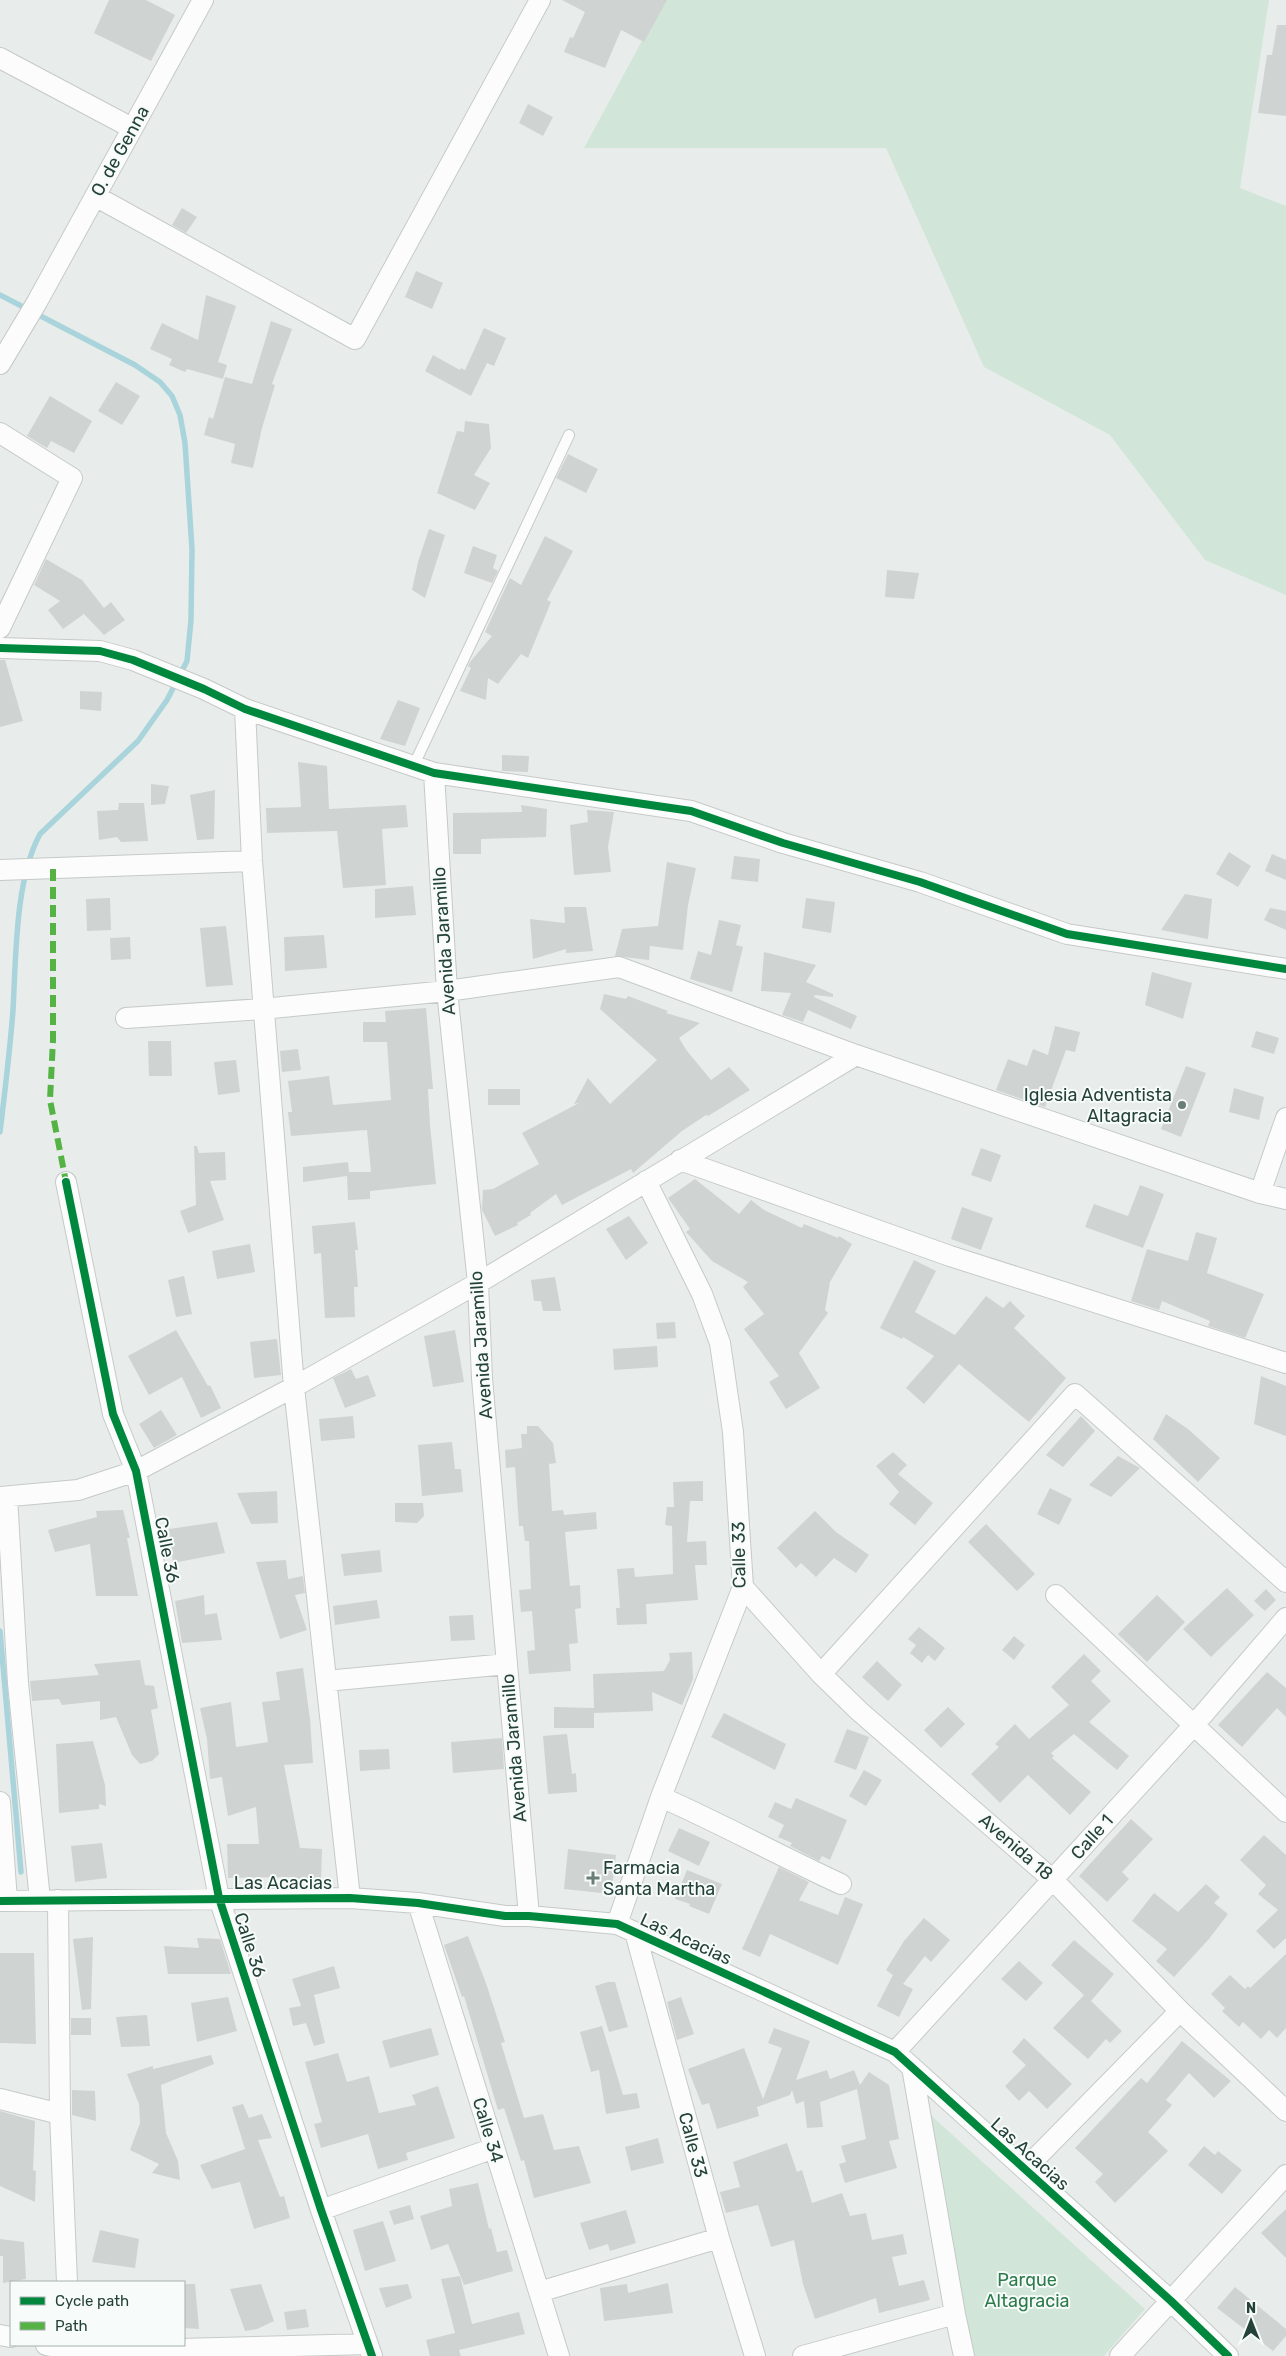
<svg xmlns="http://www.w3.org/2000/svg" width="1286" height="2356" viewBox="0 0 1286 2356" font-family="Rubik,sans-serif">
	<rect width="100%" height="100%" fill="#e8edeb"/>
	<path fill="#d1e6d8" d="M664,0H1269L1240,188L1286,206V595L1205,560L1110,435L984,367L886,148H584Z
		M925,2110L1145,2309L1104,2356H973Z"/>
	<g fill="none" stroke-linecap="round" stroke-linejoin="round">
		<path stroke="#a9d4db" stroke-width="5.5" d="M0,295L135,365L160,382L172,396L180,415L185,443L192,549L191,620L187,661L167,700L138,741L40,834C15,880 16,957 13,1010C10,1050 5,1091 0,1132
			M0,1631L21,1872"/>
	</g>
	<path fill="#cfd4d2" d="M109,0H146L175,15L151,61L94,33Z
		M562,0H667L644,42L621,30L605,68L564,52L570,37L573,38L585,12Z
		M1277,25H1286V116L1258,113L1267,55H1272Z
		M528,104L553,117L543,136L519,123Z
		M182,208L197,217L186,233L172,225Z
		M416,271L443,283L432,309L405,297Z
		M206,295L236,306L218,362L227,365L223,379L187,369L185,372L169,365L172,359L150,349L162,323L198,340Z
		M271,321L292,329L272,384L275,385L262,428L253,468L231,463L235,444L204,435L209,417L213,419L225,377L252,384Z
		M484,328L506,338L494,366L487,363L471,396L425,371L433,355L460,370L461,368L465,370Z
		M116,382L140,396L122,425L98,411Z
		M50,396L92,421L74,453L51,441L47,448L27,436Z
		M465,421L489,424L491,448L474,475L490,483L475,510L437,493L457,431L464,432Z
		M568,454L598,469L586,493L556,478Z
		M429,529L445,535L425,598L412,590L418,562Z
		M545,536L573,551L547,600L551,602L528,658L521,654L498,684L488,678L486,700L460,691L471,668L468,666L470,662L492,636L485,632L510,578L521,585Z
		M473,546L497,555L493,568L498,571L492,583L464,573Z
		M46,559L82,580L104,608L111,602L125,620L104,635L84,614L63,629L48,610L60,601L34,585Z
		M887,570L919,573L914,599L885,597Z
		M0,660H5L23,721L0,727Z
		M80,691L102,692L101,711L80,709Z
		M398,700L420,708L405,746L380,739Z
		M502,755L529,756L528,772L502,771Z
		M298,762L327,766L329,809L406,805L408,827L382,829L386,885L343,888L337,831L267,833L266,808L301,807Z
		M151,784L169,786L165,804L151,805Z
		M215,790L214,839L197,840L190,795Z
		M119,803H144L148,841L121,842L117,837L99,840L97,811L118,810Z
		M521,805L547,809L546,837L481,839V854H453V813L522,812Z
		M587,810L614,812L608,847L611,872L574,875L570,825L588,822Z
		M1229,852L1251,866L1238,887L1216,874Z
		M1272,854L1286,860V880L1265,871Z
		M734,856L760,859L758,882L731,879Z
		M667,862L696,868L688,905L683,950L650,946L649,960L615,956L622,929L658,926Z
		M413,886L416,915L375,918V889Z
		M1185,894L1212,899L1208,939L1161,930Z
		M110,898L111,930L87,931L86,899Z
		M806,898L835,902L831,933L802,928Z
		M564,907H586L593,951L566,953V949L533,959L530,919L565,923Z
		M1270,908L1286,911V930L1264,920Z
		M719,920L741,925L736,945L743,947L732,992L690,979L698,951L711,955Z
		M226,926L233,985L206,987L200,928Z
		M324,935L327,968L285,971L284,937Z
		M130,937L131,959L111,960L110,938Z
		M764,952L816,965L806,982L833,994V997L815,995L814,997L857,1016L851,1029L808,1010L803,1022L782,1015L791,993L761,991Z
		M1152,972L1192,983L1183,1019L1145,1005Z
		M604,994L626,999L628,996L668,1011L666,1013L700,1023L679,1038L687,1051L711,1080L729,1067L750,1090L708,1116L706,1115L682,1131L633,1173L631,1169L562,1205L556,1194L530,1213L531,1215L517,1223L518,1225L495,1236L482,1210L483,1190L493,1189L539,1164L522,1133L579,1103L574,1104L588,1078L610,1104L657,1060L600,1009Z
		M426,1008L433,1089H428L430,1125L436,1184L370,1191V1199L348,1200L347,1176L303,1182V1167L348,1162L349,1172H371L367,1130L291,1136L288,1112H292L288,1081L329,1076L333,1105L391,1100L387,1042H363V1022H386L385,1011Z
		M1055,1026L1080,1032L1075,1052L1066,1050L1045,1107L996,1090L1008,1059L1027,1066L1033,1049L1048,1055Z
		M1256,1031L1279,1038L1274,1054L1251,1047Z
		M148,1041H171L172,1076H149Z
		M298,1049L301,1070L282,1072L280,1051Z
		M236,1060L240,1092L218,1095L214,1062Z
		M1186,1066L1206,1073L1181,1137L1161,1129Z
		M1234,1088L1264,1097L1259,1120L1229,1112Z
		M488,1089H520V1105H488Z
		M194,1146H197L199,1153L225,1152L226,1180L210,1181L224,1220L188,1233L180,1211L196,1205Z
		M981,1148L1001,1155L991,1182L971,1175Z
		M695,1179L739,1214L751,1200L764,1210L802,1228L804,1224L838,1238L839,1236L852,1244L830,1282L825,1310L828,1313L799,1353L820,1388L786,1409L769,1382L779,1376L744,1329L764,1314L743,1287L748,1282L712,1261L686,1232L690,1229L668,1198Z
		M1140,1185L1164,1194L1143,1248L1085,1227L1094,1204L1128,1216Z
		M962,1207L993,1218L981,1250L951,1239Z
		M629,1216L648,1243L626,1260L606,1229Z
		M355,1222L358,1250H355L358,1287H354L355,1317L325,1318L321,1253L314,1254L312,1226Z
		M1196,1232L1217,1238L1207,1273L1264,1294L1245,1338L1208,1326L1210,1321L1162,1301L1159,1310L1131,1301L1147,1249L1188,1261Z
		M250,1244L255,1272L217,1279L212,1251Z
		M914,1260L936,1271L915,1312L955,1335L986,1296L1003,1308L1010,1301L1025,1316L1014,1328L1066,1378L1029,1422L959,1364L924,1404L906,1388L934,1356L903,1337L902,1339L880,1328Z
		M184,1276L192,1314L176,1317L168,1280Z
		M555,1277L561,1311H543L541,1301H534L531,1280Z
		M675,1322L676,1338L657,1339L656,1323Z
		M176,1330L208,1386L210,1385L221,1408L201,1418L182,1377L149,1395L128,1356Z
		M455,1330L464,1382L433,1387L424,1336Z
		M277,1339L281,1375L254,1378L250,1342Z
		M657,1346L658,1367L614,1370L613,1349Z
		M351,1369L356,1379L368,1375L376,1396L345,1408L333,1378Z
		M1261,1376L1286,1386V1436L1254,1424Z
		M161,1410L177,1435L154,1448L139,1424Z
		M1166,1414L1188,1429L1220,1458L1198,1482L1153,1439Z
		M353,1416L355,1438L321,1441L319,1419Z
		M1081,1416L1095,1431L1063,1467L1046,1455Z
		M527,1426H538L553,1443L556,1463L549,1464L552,1511L563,1510L564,1515L596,1512L597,1529L565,1532L570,1586L580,1585L581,1608L575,1609L578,1643L569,1644L571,1671L529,1674L527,1651L535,1650L532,1611L521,1612L519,1590L531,1589L529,1541H525L523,1526H519L515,1467L506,1468L505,1450L522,1448L521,1434H527Z
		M452,1442L455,1469H461L463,1492L422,1496L418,1445Z
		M893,1452L907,1465L898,1474L933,1503L915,1525L889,1504L899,1492L876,1466Z
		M1118,1456L1140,1468L1111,1497L1089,1485Z
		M703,1481V1501H690L687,1542L706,1541L707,1565H695L698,1600L646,1604L647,1624L617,1625L616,1608H620L617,1569L634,1568L635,1577L673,1574L672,1526L665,1525L667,1507H674L673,1482Z
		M1050,1488L1072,1499L1059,1525L1037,1514Z
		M277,1491L278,1523L251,1524L237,1493Z
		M395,1503H423L424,1516L417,1523L395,1522Z
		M123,1510L130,1538H127L138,1596H96L90,1544L55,1552L48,1530L97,1517L96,1511Z
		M815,1511L836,1532L869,1555L856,1573L834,1558L816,1577L801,1563L796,1568L777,1548Z
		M217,1522L225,1553L173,1563L169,1529Z
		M986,1524L1035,1574L1017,1591L968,1542Z
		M380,1550L382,1572L344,1576L341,1554Z
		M286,1560L288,1579L303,1576L305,1593L295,1595L307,1630L280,1639L256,1562Z
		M1227,1588L1254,1615L1211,1657L1183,1629Z
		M1266,1589L1276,1600L1265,1611L1254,1601Z
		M204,1595L205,1615L217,1613L222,1640L182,1643L175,1601Z
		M1157,1595L1185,1622L1147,1662L1118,1634Z
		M377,1600L380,1618L335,1625L333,1606Z
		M473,1615L475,1640L451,1641L449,1616Z
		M919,1627L945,1648L935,1661L928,1655L922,1663L910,1653L916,1645L908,1639Z
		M1014,1636L1025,1645L1014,1660L1002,1650Z
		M692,1652L693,1679L682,1705L652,1692L653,1711L594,1713V1712V1728H554V1707L594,1708L593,1674L664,1671L670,1660L669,1653Z
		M1084,1654L1101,1671L1091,1681L1111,1701L1089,1722L1129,1756L1117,1770L1074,1734L1051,1753L1054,1756L1052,1758L1091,1792L1070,1815L1028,1775L1000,1803L971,1774L999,1747L995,1744L1015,1724L1029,1739L1069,1705L1051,1687Z
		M140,1660L145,1685L154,1686L158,1708L151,1710L159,1754L152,1761L140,1764L132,1755L116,1717L100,1720V1701L62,1705L59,1699L32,1701L30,1681L99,1675L94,1664Z
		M877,1661L902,1685L888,1701L862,1677Z
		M303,1668L310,1719L313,1763L284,1765L300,1848L322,1849L321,1880L293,1879V1877L228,1878L227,1844H259L256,1807L228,1816L222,1777L210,1779L207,1739L200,1708L231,1702L236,1747L268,1742L262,1702L280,1700L276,1672Z
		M1267,1672L1286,1688V1717L1277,1708L1242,1747L1218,1725Z
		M948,1707L965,1724L941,1748L924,1730Z
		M724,1713L786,1744L775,1770L711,1737Z
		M847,1729L869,1737L856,1770L834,1762Z
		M567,1734L572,1774L576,1773L577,1792L548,1794L543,1736Z
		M502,1738L504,1769L453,1773L451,1742Z
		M93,1741L105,1785L106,1806L99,1804V1809L59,1813L56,1744Z
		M389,1749L390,1769L360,1771L359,1750Z
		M864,1770L882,1780L866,1806L849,1796Z
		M796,1798L847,1820L830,1860L822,1856L819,1861L790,1846L792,1843L778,1837L784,1825L768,1817L775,1802L791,1809Z
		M1131,1819L1153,1839L1122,1872L1129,1879L1107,1902L1079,1876Z
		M679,1828L710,1842L699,1866L668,1851Z
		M1264,1835L1286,1855V1938L1274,1949L1256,1931L1278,1910L1258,1894L1266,1885L1240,1860Z
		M102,1843L107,1878L75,1882L71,1846Z
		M568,1849L616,1855L611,1894L564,1889Z
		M779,1867L809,1882L799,1900L838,1915L845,1897L863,1904L838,1965L770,1934L760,1957L742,1949Z
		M687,1870L722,1884L709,1914L689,1906L690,1904L675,1899Z
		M1206,1884L1220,1897L1214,1903L1228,1914L1209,1939L1174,1977L1156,1961L1167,1949L1132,1921L1154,1893L1178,1912Z
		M924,1918L950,1940L931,1962L925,1956L903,1984L913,1989L899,2017L877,2006L893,1975L886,1970L904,1941Z
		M468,1936L487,1986L505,2042L501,2043L524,2118L543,2114L554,2150L579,2146L591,2183L534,2198L524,2160L521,2161L504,2108L498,2110L464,1996L462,1997L444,1945Z
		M93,1937L91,2009L82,2010L73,1939Z
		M197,1938L220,1939L231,1974H168L164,1946L199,1948Z
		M1074,1940L1114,1974L1091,2001L1122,2031L1110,2043L1106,2039L1088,2059L1053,2028L1084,1995L1051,1965Z
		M0,1953H34L36,2044L0,2043Z
		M1286,1954V2028L1277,2038L1269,2030L1261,2039L1243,2022L1239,2027L1222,2011L1225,2008L1211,1994L1230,1975L1245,1989L1248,1986L1250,1988Z
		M1019,1961L1043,1983L1026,2001L1001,1979Z
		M334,1966L340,1988L314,1995L325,2043L314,2046L306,2023L293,2026L289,2008L301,2006L292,1979Z
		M608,1982H615L628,2027L609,2032L595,1986Z
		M228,1997L237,2031L197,2042L191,2003Z
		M681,1997L694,2034L677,2040L667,2002Z
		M147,2015L150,2046L121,2047L116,2017Z
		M71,2018H91V2035H71Z
		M602,2026L623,2095L637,2093L640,2108L606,2114L599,2070L591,2072L580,2032Z
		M431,2028L439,2055L390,2068L382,2041Z
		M774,2028L810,2041L796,2080L827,2070L830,2079L854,2070L860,2085L869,2072L889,2085L899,2139L889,2141L897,2168L845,2183L839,2164L846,2162L841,2146L866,2139L857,2089L820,2102L823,2127L807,2128L804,2101L796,2104L792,2090L790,2095L757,2107L759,2116L717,2129L709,2103L702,2105L688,2069L744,2048L763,2099L782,2048L768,2043Z
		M1024,2038L1072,2084L1047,2109L1029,2091L1019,2101L1005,2086L1026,2065L1012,2052Z
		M1182,2041L1231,2081L1214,2098L1189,2073L1166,2100L1172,2105L1148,2132L1168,2151L1115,2203L1095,2182L1103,2174L1075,2148L1141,2078L1147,2083Z
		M338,2053L347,2082L369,2076L379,2113L416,2105L412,2095L438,2086L455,2138L406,2153L408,2160L378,2169L368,2134L321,2148L314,2124L322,2122L305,2062Z
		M211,2055L214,2064L161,2085L166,2133L178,2161L180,2180L152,2173L159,2164L130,2150L140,2123L139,2104L127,2074L153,2066V2069Z
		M72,2090L95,2091L96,2121L72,2115Z
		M243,2104L249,2118L262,2114L272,2138L258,2140L280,2197L284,2196L290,2218L254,2229L240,2182L212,2189L200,2165L245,2149L232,2107Z
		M0,2111L35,2121L33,2170L36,2171L35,2202L0,2186Z
		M658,2138L664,2163L631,2171L625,2147Z
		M787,2143L797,2172L802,2170L812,2203L842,2193L850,2216L866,2213L872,2240L903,2234L907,2254L892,2257L899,2286L924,2280L930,2300L879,2313L876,2298L815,2319L803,2284L794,2240L771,2247L758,2205L726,2213L720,2192L740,2187L733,2162Z
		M1204,2146L1215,2155L1218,2151L1242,2170L1222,2194L1188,2165Z
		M478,2183L489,2229L491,2228L497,2252L507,2250L513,2271L464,2285L448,2244L431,2250L420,2216L452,2206L449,2189Z
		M410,2205L414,2219L394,2225L389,2211Z
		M1286,2209V2258L1261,2233Z
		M626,2210L636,2243L610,2251L608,2244L589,2250L580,2223Z
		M383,2221L396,2261L365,2271L353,2230Z
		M100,2230L139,2239L135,2268L92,2262Z
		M0,2239L24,2242L26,2279L3,2283V2256H0Z
		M460,2276L472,2324L519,2312L525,2334L459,2350L461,2356H430L426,2340L455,2333L441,2279Z
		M668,2283L673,2313L604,2321L600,2288L627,2284L628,2293Z
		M184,2284H195L199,2329L184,2328Z
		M261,2284L274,2321L257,2329L245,2331L230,2289Z
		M408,2284L412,2298L386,2308L379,2288Z
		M1235,2287L1286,2329V2336L1273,2351L1217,2308Z
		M306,2309L309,2327L287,2330L284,2312Z"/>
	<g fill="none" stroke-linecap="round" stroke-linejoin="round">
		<g stroke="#c5cac8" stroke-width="12">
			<path id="lane" d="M413,767L569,435"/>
		</g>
		<g stroke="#c5cac8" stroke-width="22">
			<path id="street" d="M0,58L132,128
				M95,196L355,339L540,0
				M0,364L37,302L203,0
				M0,433L72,478L0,628
				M0,648L100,651L133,660L204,689L245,709L434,773L691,811L783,843L920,882L1067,934L1286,969
				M245,709L252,861L294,1387L350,1898
				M434,773L447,991L478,1283L482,1378L529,1916
				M0,870L252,861
				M126,1018L262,1009L447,991L619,967L856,1055L1260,1193L1286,1199
				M680,1160L950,1256L1286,1363
				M66,1182L113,1414L136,1471L219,1898L321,2210L372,2356
				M1260,1193L1286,1118
				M0,1497L78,1490L136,1471L294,1387L478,1283L856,1055
				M7,1497L18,1683L40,1900
				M743,1587L821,1674L859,1711L1053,1880L1180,2011L1286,2111
				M1056,1595L1286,1812
				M821,1674L1075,1394L1286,1582
				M326,1681L507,1664
				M661,1797C722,1824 780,1856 841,1884
				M0,1802L7,1901
				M58,1900L60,2114L67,2282
				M0,1901L350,1898L418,1903L505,1916H529L617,1924L895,2052L1171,2301L1228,2356
				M418,1903L559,2356
				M617,1924L661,1797L743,1587L733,1432L720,1343L702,1294L646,1181
				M635,1932L719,2238L755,2356
				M895,2052L1194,1725L1286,1618
				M912,2067L955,2314L964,2356
				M0,2099L60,2114
				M1025,2169L1180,2011
				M321,2210L494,2148
				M539,2292L719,2238
				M0,2335L11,2337
				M46,2345L68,2349H180L368,2344
				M803,2356L955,2314
				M1120,2356L1286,2175"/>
		</g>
		<use href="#lane" stroke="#fcfcfc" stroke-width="10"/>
		<use href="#street" stroke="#fcfcfc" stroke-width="20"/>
		<path stroke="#55b346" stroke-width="6" stroke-dasharray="12 6" stroke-linecap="butt" d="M53,869V1040L50,1100L66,1182"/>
		<g stroke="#f7fbf9" stroke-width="11">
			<path id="cycleway" d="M0,648L100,651L133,660L204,689L245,709L434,773L691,811L783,843L920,882L1067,934L1286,969
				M66,1182L113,1414L136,1471L219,1898L321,2210L372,2356
				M0,1901L350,1898L418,1903L505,1916H529L617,1924L895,2052L1171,2301L1228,2356"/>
		</g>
		<use href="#cycleway" stroke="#00873e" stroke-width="8"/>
	</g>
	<g fill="#697e78" stroke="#f7fbf9" stroke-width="2">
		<circle cx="1182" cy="1105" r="5"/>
		<path d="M590.5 1870.5h5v5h5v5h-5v5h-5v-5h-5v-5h5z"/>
	</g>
	<g text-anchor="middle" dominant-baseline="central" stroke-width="4" stroke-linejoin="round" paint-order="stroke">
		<g font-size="18" fill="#24423a" stroke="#f7fbf9">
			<text transform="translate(120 151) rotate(-61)">O. de Genna</text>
			<text transform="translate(444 941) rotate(-94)">Avenida Jaramillo</text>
			<text transform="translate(481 1345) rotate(-94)">Avenida Jaramillo</text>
			<text transform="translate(167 1550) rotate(79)">Calle 36</text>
			<text transform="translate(739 1555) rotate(-91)">Calle 33</text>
			<text transform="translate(514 1748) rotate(-95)">Avenida Jaramillo</text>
			<text transform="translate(1092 1837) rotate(-48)">Calle 1</text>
			<text transform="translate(1016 1847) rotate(41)">Avenida 18</text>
			<text x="283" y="1883">Las Acacias</text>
			<text transform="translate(686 1939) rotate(25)">Las Acacias</text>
			<text transform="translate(250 1945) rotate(72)">Calle 36</text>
			<text transform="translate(488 2130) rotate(73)">Calle 34</text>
			<text transform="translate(693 2145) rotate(75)">Calle 33</text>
			<text transform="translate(1030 2154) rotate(42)">Las Acacias</text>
		</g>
		<g font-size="18" fill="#24423a" stroke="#f7fbf9" text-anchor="end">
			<text x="1172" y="1095">Iglesia Adventista<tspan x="1172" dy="21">Altagracia</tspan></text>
			<text x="603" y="1868" text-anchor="start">Farmacia<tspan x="603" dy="21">Santa Martha</tspan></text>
		</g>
		<g font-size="18" fill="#2d7a4b" stroke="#f7fbf9">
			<text x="1027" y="2280">Parque<tspan x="1027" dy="21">Altagracia</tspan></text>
		</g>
	</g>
	<rect x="10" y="2281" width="175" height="65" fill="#f7fbf9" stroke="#a3b1ad"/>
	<rect x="20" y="2297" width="25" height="8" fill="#00873e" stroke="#a3b1ad"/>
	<text x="55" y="2306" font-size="15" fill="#24423a">Cycle path</text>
	<rect x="20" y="2322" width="25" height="8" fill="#55b346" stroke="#a3b1ad"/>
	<text x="55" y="2331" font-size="15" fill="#24423a">Path</text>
	<g transform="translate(1251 2321)" stroke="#f7fbf9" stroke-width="4" paint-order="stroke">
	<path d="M0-4L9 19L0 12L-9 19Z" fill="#24423a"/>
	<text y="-8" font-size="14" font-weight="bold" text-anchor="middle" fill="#24423a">N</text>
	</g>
</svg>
